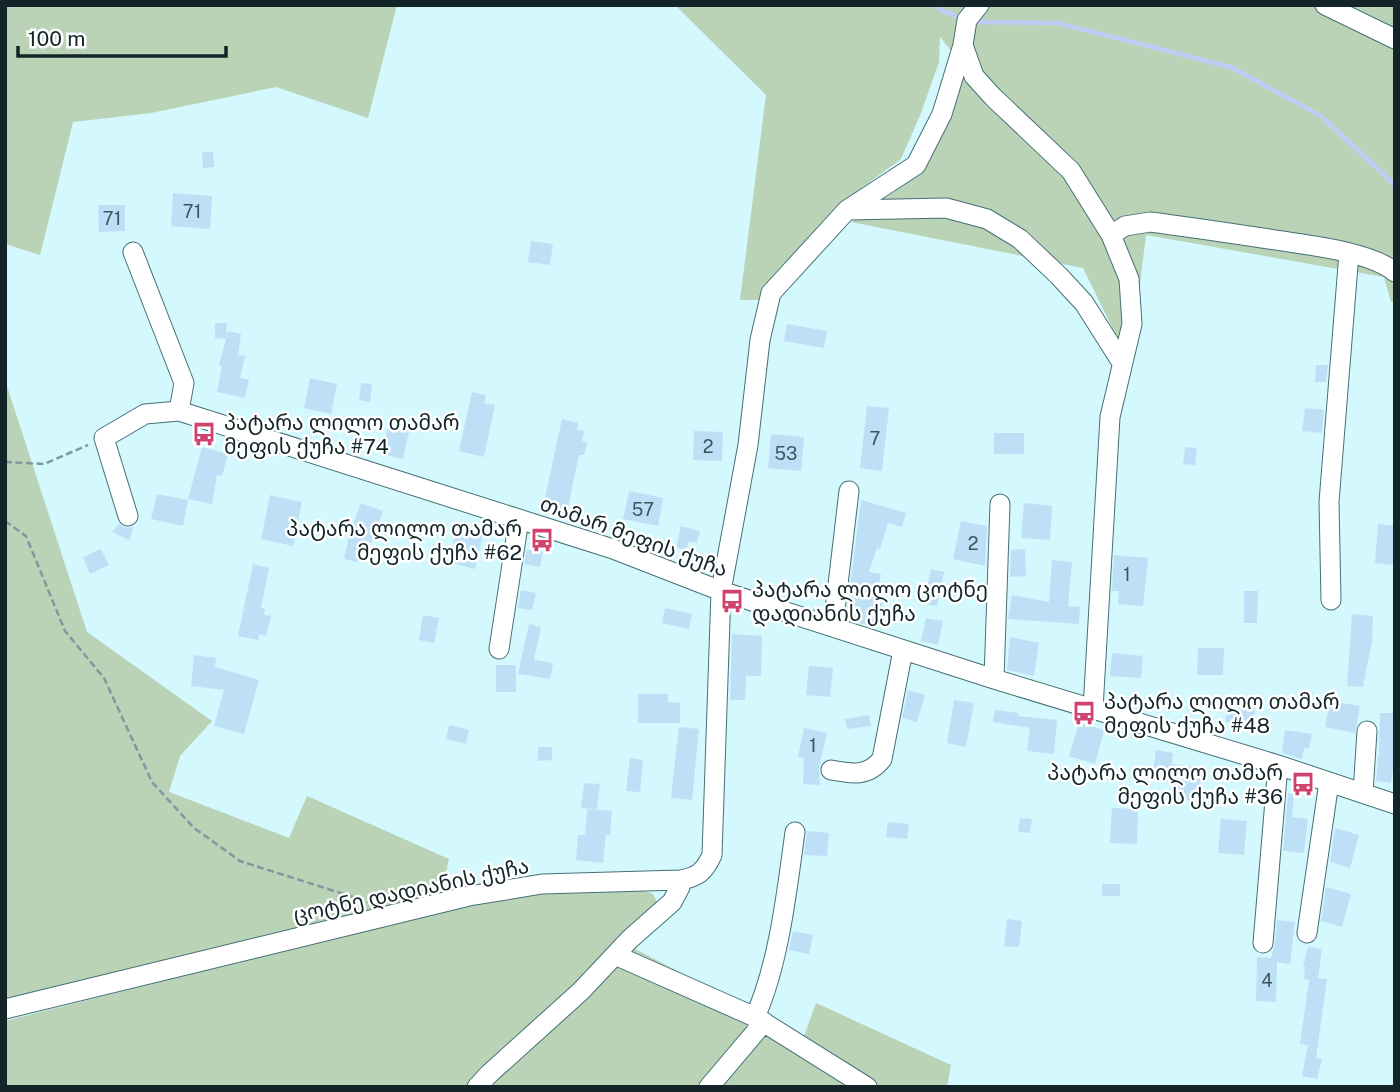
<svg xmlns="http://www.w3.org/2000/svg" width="1400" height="1092" viewBox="0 0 1400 1092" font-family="'Public Sans','Noto Sans Georgian',sans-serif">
	<rect width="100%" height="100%" fill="#d3f8fd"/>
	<path fill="#bad3b7" d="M5,5H397L368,118L276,87L151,113L73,122L40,255L5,244Z
		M675,5H1395V303L1391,302L1384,277L1146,235L1132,349L1116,335L1083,268L851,222L923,172L949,115L962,64L940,37L939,62L921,113L901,159L848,198L774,274L760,300H740L766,95Z
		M5,380L87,632L212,721L180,756L169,792L289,838L307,796L449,859L441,894L5,1000Z
		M643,890L653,894L658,904L472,1087H5V1021L497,896L557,891Z
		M633,948L804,1036L816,1003L951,1065L947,1087H489Z"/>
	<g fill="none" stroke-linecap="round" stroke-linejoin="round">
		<path stroke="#bfcdf6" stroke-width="4.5" d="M935,5L942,11L957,16
			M979,22L1057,23L1231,67L1321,116L1395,185"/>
	</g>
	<path fill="#bde0f7" d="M202,152H213L214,167L203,168Z
		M173,193L212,196L210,229L171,226Z
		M98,205H125V231L99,232Z
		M531,241L553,244L550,265L528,262Z
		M215,323H227L226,339L228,331L241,334L238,355L245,356L240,378L249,380L245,398L217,392L222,366L219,365L226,339L215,338Z
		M787,324L827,331L824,348L784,341Z
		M1316,365H1328L1326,382H1315Z
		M310,378L337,384L331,414L304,408Z
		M361,383L372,384L370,402L359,400Z
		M472,392L486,395L484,403L495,405L484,457L459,451Z
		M867,406L889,408L882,471L860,468Z
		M1305,408L1324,410L1322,433L1302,431Z
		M397,418L411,421L403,459L382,454L389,422L396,423Z
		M562,419L578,423L577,430L584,431L582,441L587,442L584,455H579L567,512L543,507Z
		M694,431L723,432L722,461L693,460Z
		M994,433H1024V454H994Z
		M771,434L804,437L801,471L768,468Z
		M202,447L228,454L222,476L217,475L212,504L188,499Z
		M1185,447L1197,448L1195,465L1183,464Z
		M629,491L663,498L658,526L623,519Z
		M157,494L188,500L183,526L151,519Z
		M270,495L302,502L293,546L261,539Z
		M861,500L906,513L902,527L888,523L880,549L877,548L869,572L881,574L875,602L883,603L877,628L846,619Z
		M361,503L383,511L371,543L363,540L358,562L344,559L349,535Z
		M1024,503L1052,506L1050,540L1021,538Z
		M961,521L987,526L985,566L953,559Z
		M119,524L126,528L134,527L129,540L112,532Z
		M1378,524L1395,526L1394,565L1375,563Z
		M681,526L700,531L697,543L689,541L686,550L676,547Z
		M457,528L483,534L475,569L448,562Z
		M101,549L109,565L90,574L83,557Z
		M527,549L543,552L540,567L524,564Z
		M1025,549L1026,576L1010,577L1011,550Z
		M1114,555L1148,558L1143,606L1118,604L1119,591H1112Z
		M1052,560L1072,562L1068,606L1080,607L1079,624L1008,619L1012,595L1049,602Z
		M253,564L269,568L261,608L265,609L264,615L271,616L266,636L259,634L258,640L238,636Z
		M931,569L944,572L937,606L924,604Z
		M521,590L536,593L532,610L518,608Z
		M1244,591H1258L1257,623H1244Z
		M665,608L692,614L689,629L662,623Z
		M1352,614L1373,616L1372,641L1363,687L1347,686Z
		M423,615L439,618L434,643L419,640Z
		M926,618L943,621L938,645L921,641Z
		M529,624L541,627L534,660L553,663L550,679L518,674Z
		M732,634L762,636L761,676H746L745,700H730Z
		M1010,637L1039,643L1034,676L1007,670Z
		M1198,648H1224L1223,675H1197Z
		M1112,653L1143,656L1141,678L1110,676Z
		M194,655L216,658L215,667L259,680L244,734L214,726L224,690L191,686Z
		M496,665H516V692H496Z
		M809,666L833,668L830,697L806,695Z
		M908,690L925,695L917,722L902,718Z
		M638,694H668V702L680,703V723H638Z
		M1229,699L1256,704L1252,727L1225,722Z
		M954,700L974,703L966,747L947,743Z
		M1330,701L1360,706L1355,733L1325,727Z
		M995,710L1019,713L1018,716L1057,720L1054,754L1027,751L1030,728L993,722Z
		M1380,713H1395V757L1391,783L1376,781L1378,756H1379Z
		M869,715L871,726L847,729L845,719Z
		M1079,723L1104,730L1095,764L1069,756Z
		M449,725L469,730L466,744L446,739Z
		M679,727L699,729L692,800L671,798Z
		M804,728L827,733L819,768L820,785L803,784L804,758L798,757Z
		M1285,730L1312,734L1309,749L1304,748L1302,759L1282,753Z
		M538,747H552V760L538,761Z
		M1156,750L1173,753L1172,764L1203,768L1198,802L1172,798L1174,783L1152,780Z
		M630,758L643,760L640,792L626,791Z
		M584,783L600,784L597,809L581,808Z
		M1288,793L1294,794L1292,817L1308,819L1304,853L1283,851Z
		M1112,808L1138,809L1137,844L1110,843Z
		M587,809L612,811L610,835H606L603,863L576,860L578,835H585Z
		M1020,818L1032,819L1030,833L1018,832Z
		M1221,819L1247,821L1244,855L1218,853Z
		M888,822L909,824L907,839L886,837Z
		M1335,828L1359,835L1350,868L1330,862Z
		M807,831L829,833L827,856L804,855Z
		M1102,884H1120V896H1102Z
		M1326,887L1351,894L1342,927L1321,921Z
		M1007,919L1022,921L1019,947L1004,946Z
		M1277,920L1295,922L1290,964L1277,962L1276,1002L1256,1001L1257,957L1271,958L1275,944Z
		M793,931L813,935L809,954L789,950Z
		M1308,947L1322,949L1318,978L1327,979L1316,1058L1322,1059L1317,1079L1302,1076L1308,1045L1300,1044L1309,980L1304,979L1305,966H1303Z"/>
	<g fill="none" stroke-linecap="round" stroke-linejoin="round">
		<g stroke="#457075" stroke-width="21">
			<path id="minor" d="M1325,5L1395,39
				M963,45L974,76L993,97L1071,171L1111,235
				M848,210L946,208L987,219L1020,239L1059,276L1084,303L1122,363
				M179,411L613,549L721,591L994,679L1278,765L1395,804
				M128,516L104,438L145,414L179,411L184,383L133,252
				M1331,600L1329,502L1349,253
				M833,627L849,491
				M499,649L519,519
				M994,679L1000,504
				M1093,709L1110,417L1132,324L1129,279L1111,235L1125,226L1150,222C1189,227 1229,233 1269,239C1304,245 1367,250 1395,272
				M831,770C852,774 868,777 882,759L903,650
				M1363,793L1367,731
				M1307,933L1329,782
				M1263,943L1278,765
				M615,955L755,1017L867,1087
				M5,1009L469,896L542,884L680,880C698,877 704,872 712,855L721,591L748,445L760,340L771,293L847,210L916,165L942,114L963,45L967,20L979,5
				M755,1017C779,964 787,890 795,832
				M477,1087L489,1074L581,991L630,939L672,902L680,887V880
				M709,1087L764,1022"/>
		</g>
		<path stroke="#7d9a9e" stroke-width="2.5" stroke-dasharray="7 3.5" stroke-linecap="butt" d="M5,462L44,464L88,445
			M5,521L26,536L65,631L104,678L152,782L194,828L240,861L372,903"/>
		<use href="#minor" stroke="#fff" stroke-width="19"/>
	</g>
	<defs>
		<g id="bus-bare" transform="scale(1.89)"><path d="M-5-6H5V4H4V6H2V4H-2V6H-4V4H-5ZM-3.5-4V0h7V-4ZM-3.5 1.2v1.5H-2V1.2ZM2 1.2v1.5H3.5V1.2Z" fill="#d1436f" stroke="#fff" stroke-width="2.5" paint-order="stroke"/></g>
	</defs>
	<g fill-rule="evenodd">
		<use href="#bus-bare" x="204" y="434"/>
		<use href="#bus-bare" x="542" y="540"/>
		<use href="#bus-bare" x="732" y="601"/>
		<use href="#bus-bare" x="1084" y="713"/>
		<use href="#bus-bare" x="1303" y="784"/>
	</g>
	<g text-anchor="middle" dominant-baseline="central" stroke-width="5" stroke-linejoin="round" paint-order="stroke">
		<g font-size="18" fill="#3e545c">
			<text x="192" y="211">71</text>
			<text x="112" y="218">71</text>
			<text x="875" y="438">7</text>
			<text x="708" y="446">2</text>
			<text x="786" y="453">53</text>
			<text x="643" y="509">57</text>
			<text x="973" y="543">2</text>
			<text x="1127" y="574">1</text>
			<text x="813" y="745">1</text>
			<text x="1267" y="980">4</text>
		</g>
		<g font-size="21" fill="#132528" stroke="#fff" text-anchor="start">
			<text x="224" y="422">პატარა ლილო თამარ<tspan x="224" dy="24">მეფის ქუჩა #74</tspan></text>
			<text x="522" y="528" text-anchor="end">პატარა ლილო თამარ<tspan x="522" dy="24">მეფის ქუჩა #62</tspan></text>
			<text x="752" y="589">პატარა ლილო ცოტნე<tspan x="752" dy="24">დადიანის ქუჩა</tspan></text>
			<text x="1104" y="701">პატარა ლილო თამარ<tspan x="1104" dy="24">მეფის ქუჩა #48</tspan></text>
			<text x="1283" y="772" text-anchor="end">პატარა ლილო თამარ<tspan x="1283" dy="24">მეფის ქუჩა #36</tspan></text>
		</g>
		<g font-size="21" fill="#132528" stroke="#fff">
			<text transform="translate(634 536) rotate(20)">თამარ მეფის ქუჩა</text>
			<text transform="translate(411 890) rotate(-12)">ცოტნე დადიანის ქუჩა</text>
		</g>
	</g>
	<rect width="1400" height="1092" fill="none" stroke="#132528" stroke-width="14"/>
	<path d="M18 46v10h208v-10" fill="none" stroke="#132528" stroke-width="3.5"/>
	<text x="28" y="46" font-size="21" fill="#132528" stroke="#ffffff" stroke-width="5" paint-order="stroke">100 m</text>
</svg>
